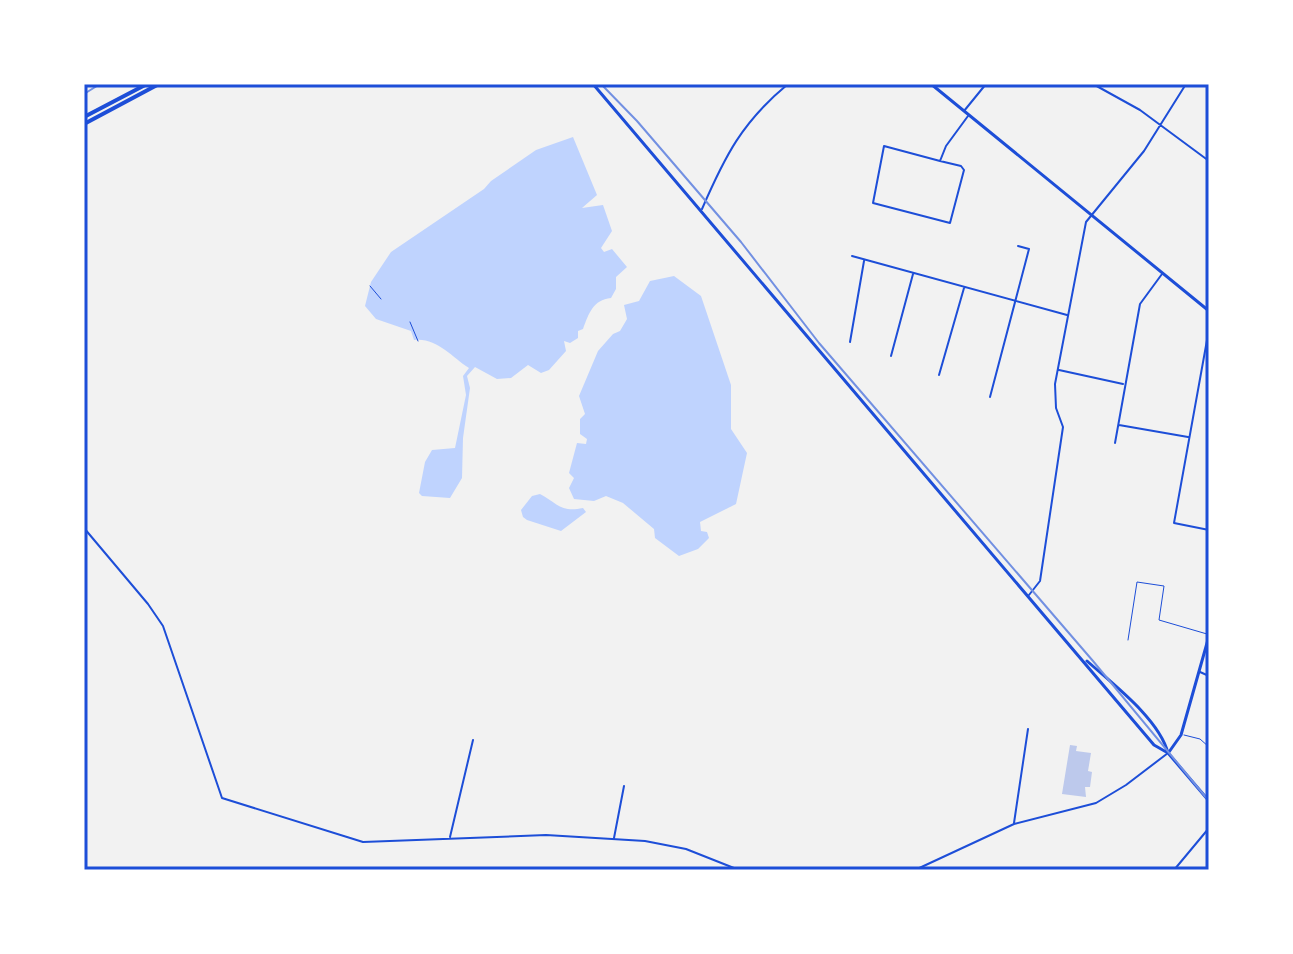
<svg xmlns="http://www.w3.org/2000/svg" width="1293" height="954" viewBox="0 0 1293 954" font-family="'Work Sans',sans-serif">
	<rect width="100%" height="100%" fill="#f2f2f2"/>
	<path fill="#bfd3fe" d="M573,137L597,195L582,208L603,205L612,231L601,248L604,252L612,249L627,267L616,277V289L611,298C593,300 589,313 583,329L578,331V338L570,343L564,341L566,351L549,370L541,373L528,365L511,378L497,379L475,367L467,376L470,388L463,438L462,478L450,498L422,496L419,493L425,462L432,450L455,448L466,395L463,376L469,368C452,357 436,337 414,340L411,331L376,319L365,306L371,282L391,252L484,189L491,181L536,150Z
		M674,276L701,296L731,385V429L747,453L736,504L700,522L701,531L707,532L709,538L698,549L679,556L655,538L654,529L623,503L606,496L594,501L574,499L569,488L574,478L569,473L577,443L586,444L587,439L580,434V419L585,414L579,396L598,351L613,334L620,331L627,319L624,305L639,301L650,281Z
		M540,494C557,503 561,513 583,508L586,512L561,531L527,520L523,517L521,510L532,496Z"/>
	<path fill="#bdc9ec" d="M1070,745L1077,746L1076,751L1091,753L1088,771L1092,772L1090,787H1085L1086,797L1062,794Z"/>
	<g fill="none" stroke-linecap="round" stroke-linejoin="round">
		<path stroke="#1d4ed8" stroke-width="1" d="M370,286L381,299
			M410,322L418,341"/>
		<path stroke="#1d4ed8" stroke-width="1" d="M1128,640L1137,582L1164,586L1159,620L1207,634
			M1184,735L1200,739L1209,747"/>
		<path stroke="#1d4ed8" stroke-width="2" d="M1093,84L1140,110L1209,161
			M964,111L986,84
			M940,161L884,146L873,203L950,223L964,170L961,166L940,161L946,146L968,116
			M702,209C725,156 742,122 788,84
			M852,256L1067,315
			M1209,329L1174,523L1209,530
			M850,342L864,261
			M891,356L913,274
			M1059,370L1123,384
			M939,375L964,288
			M990,397L1029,249L1018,246
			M1119,425L1188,437
			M1115,443L1140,304L1162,274
			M84,528L148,604L163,626L222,798L363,842L546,835L645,841L686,849L739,870
			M1029,595L1040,581L1063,427L1056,408L1055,384L1086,222L1144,151L1186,84
			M1200,672L1209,676
			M1014,823L1028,729
			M450,837L473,740
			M614,838L624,786
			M915,870L1014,824L1096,803L1126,785L1168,753
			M1174,870L1209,828"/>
		<path stroke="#1d4ed8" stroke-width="3" d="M931,84L1209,311
			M1169,752L1181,735L1209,636"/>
		<path stroke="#1d4ed8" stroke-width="3" d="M593,84L1154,745L1168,753L1209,801
			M1087,661C1114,685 1159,719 1168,753"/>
		<path stroke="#1d4ed8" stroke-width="4" d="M84,117L147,84
			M84,124L159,84"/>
		<path stroke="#7290e2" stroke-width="2" d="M601,84L637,121L741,242L819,343L1093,661L1209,801"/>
		<path stroke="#7290e2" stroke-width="2" d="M84,94L100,84"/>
	</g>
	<rect width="1293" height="954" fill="none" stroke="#ffffff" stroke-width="172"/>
	<rect x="86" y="86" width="1121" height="782" fill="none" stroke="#1d4ed8" stroke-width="3"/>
</svg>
